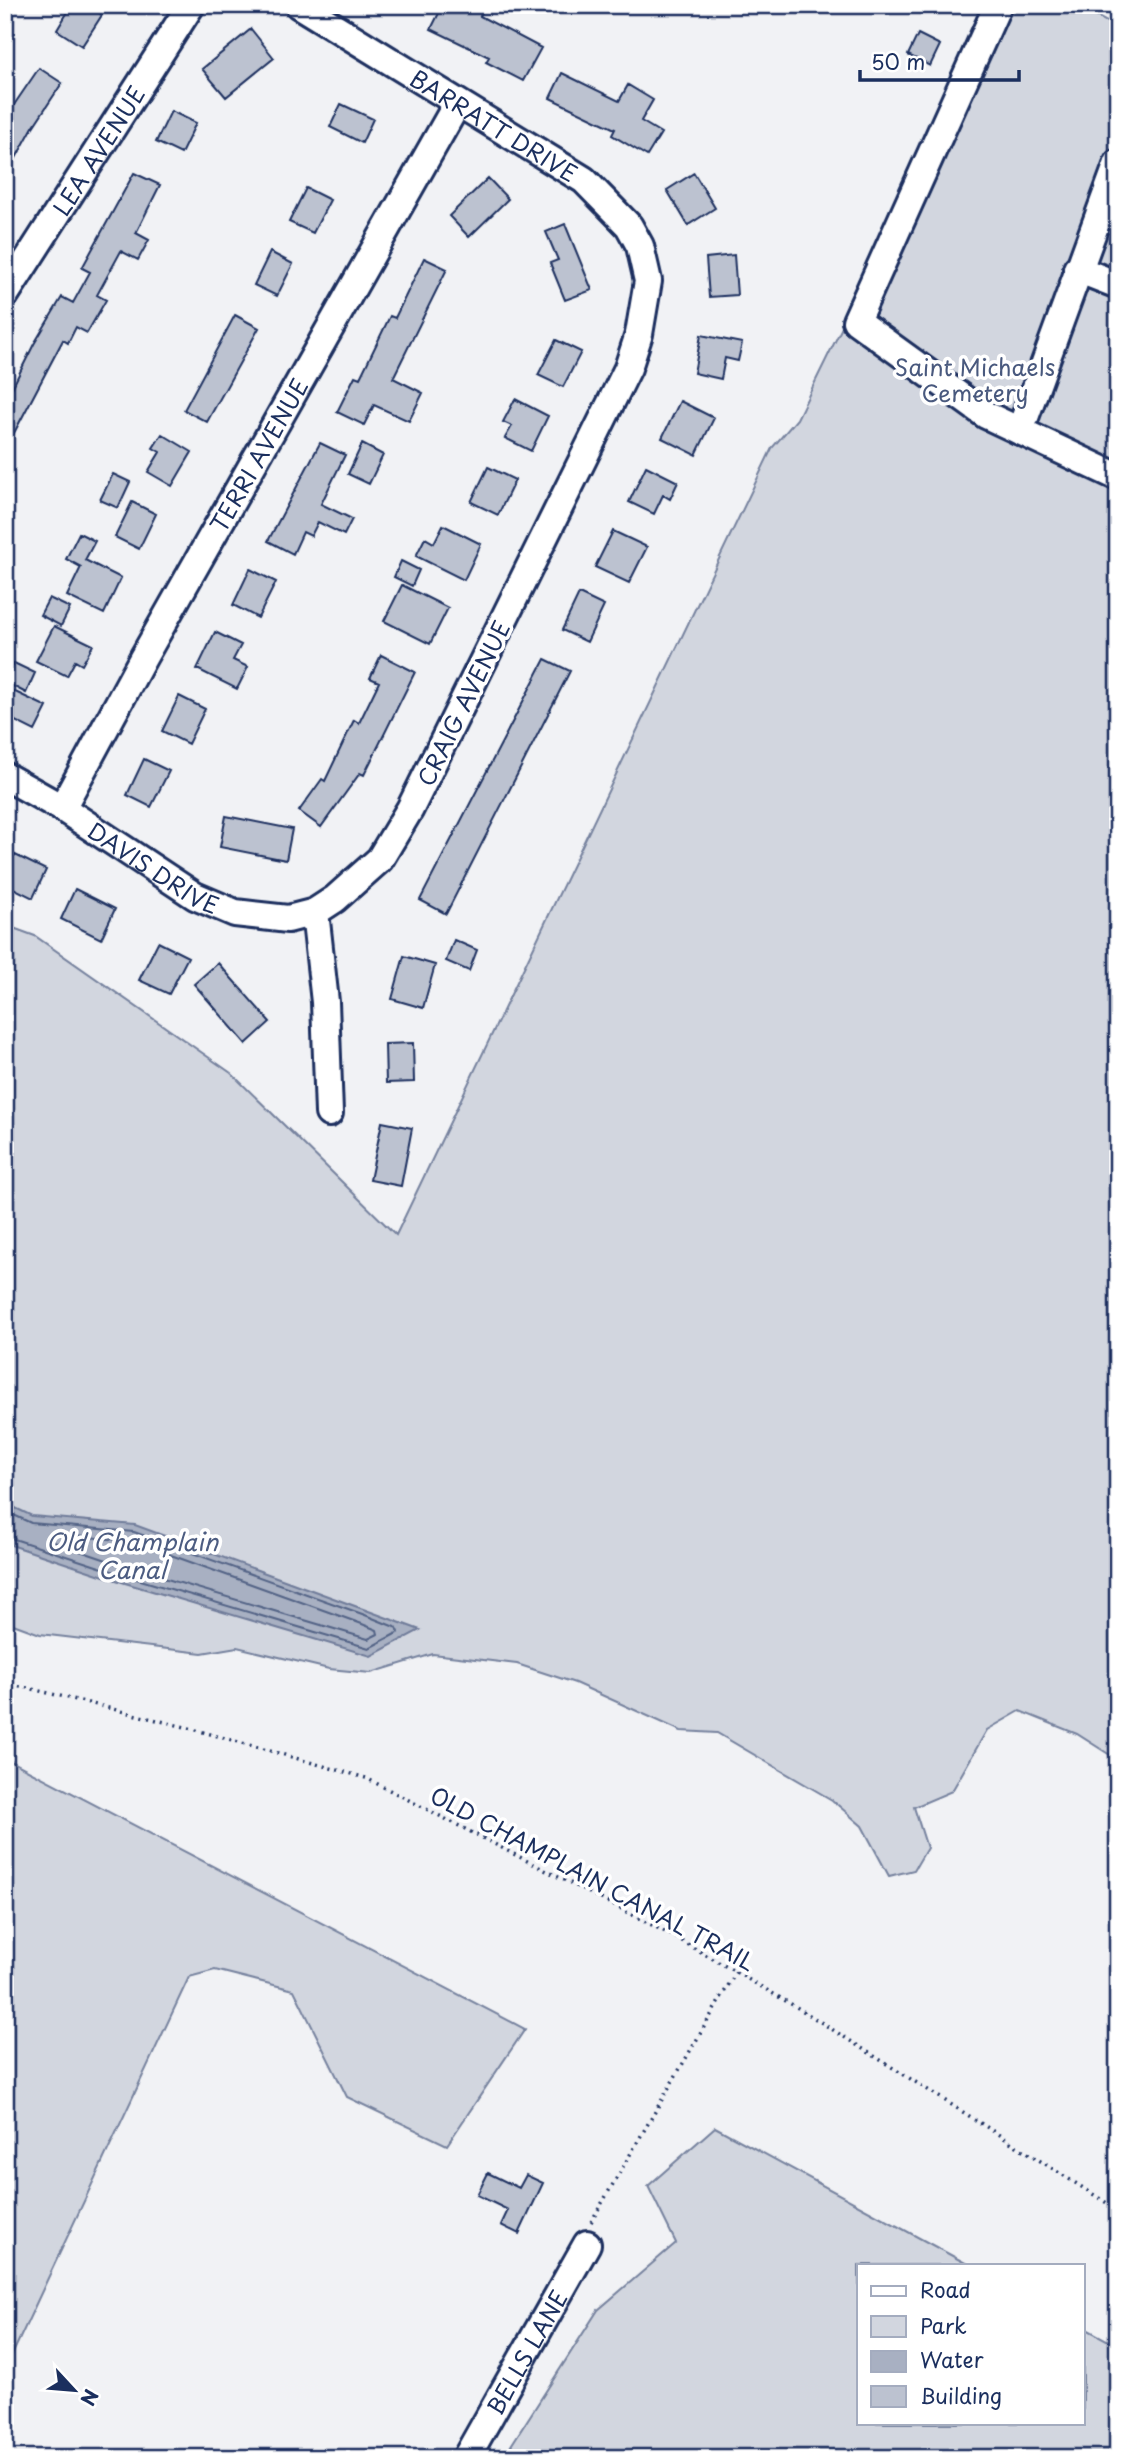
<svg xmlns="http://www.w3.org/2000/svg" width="1123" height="2463" viewBox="0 0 1123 2463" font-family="'Playpen Sans',sans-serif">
	<rect width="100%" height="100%" fill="#f1f2f5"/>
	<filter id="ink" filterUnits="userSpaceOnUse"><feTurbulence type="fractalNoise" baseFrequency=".0143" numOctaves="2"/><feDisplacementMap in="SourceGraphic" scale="14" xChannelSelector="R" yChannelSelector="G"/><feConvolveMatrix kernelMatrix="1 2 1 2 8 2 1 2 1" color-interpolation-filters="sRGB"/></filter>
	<g filter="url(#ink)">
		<path fill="#d2d6df" stroke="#76829e" stroke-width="2" d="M1000,5H1076L1118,28V1760L1077,1734L1020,1711L987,1730L952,1791L914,1807L927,1848L914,1870L889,1876L862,1826L832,1800L717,1733L681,1731L575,1683L517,1664L433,1654L371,1673L329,1669L237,1647L202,1653L40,1634L5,1621V925L35,936L231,1073L396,1235L772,448L797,419Z
			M5,1758L525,2029L447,2145L347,2097L294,1990L215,1970L189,1977L5,2370Z
			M715,2127L969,2265H859V2423H1083V2327L1118,2346V2458H503L598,2310L676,2243L648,2186Z"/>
		<path fill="#a8b0c2" stroke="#707c9a" stroke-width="2" d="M5,1503L32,1516L135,1525L420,1630L371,1656L125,1583L5,1543Z"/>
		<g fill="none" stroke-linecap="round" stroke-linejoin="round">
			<path stroke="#536386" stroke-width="2" d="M5,1511L31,1523L134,1532L365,1615L397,1628L399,1632L369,1648L127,1576L5,1536
				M53,1534L132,1541L362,1624L377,1630L378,1634L368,1639L130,1568L51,1541L49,1537Z"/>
		</g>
		<path fill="#bcc2d0" stroke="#1b2f5e" stroke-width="2" d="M72,5H87L102,15L82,46L57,30Z
			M443,5H474L483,10L480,16L541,48L523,81L486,62L489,57L431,29Z
			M251,29L274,58L226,97L202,69Z
			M918,34L940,45L930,66L908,55Z
			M39,68L62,83L33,127L5,178V118Z
			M562,73L619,101L628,85L653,100L641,121L661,133L647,156L612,135L615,129L550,98Z
			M341,104L373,119L362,143L330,127Z
			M171,111L196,123L181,154L156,142Z
			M134,173L160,185L136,233L149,240L138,260L121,251L97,295L106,300L87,333L76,327L68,343L63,340L5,450V402L34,344L62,297L73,303L90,272L82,268Z
			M694,173L715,208L688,225L667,190Z
			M488,178L508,199L469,237L449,216Z
			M306,188L330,200L313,233L289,222Z
			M565,224L592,290L565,300L550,263L558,260L546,232Z
			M270,252L293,264L277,296L254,285Z
			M734,255L737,295L709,297L706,258Z
			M424,258L447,269L393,378L423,393L409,421L374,405L364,425L337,412L355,376L360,378L390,316L395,318Z
			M235,315L259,328L207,422L184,410Z
			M701,335L742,343L738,361L725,358L721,379L694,373Z
			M556,340L581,352L563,387L538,375Z
			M515,399L548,416L531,451L505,438L512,426L503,422Z
			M680,401L714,418L696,455L662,438Z
			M162,434L192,452L172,486L148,472L160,452L153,448Z
			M320,443L345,455L321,504L352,519L344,535L318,522L311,536L303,532L293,554L268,541Z
			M362,444L383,455L369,484L348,474Z
			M646,466L678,482L670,499L663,495L654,514L629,502Z
			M488,467L515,480L498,515L471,502Z
			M113,474L130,482L118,508L100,500Z
			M132,502L156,514L139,549L115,537Z
			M443,525L481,544L464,580L416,556L425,538L434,543Z
			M613,531L647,547L629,583L595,567Z
			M79,533L95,541L85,560L121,578L104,614L67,596L81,567L66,559Z
			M401,561L419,570L412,586L394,577Z
			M250,569L276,582L258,618L233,605Z
			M402,585L448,608L430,644L384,621Z
			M579,594L604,606L587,642L562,630Z
			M49,598L70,608L61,626L40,615Z
			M54,626L93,645L82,665L75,661L67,676L36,661Z
			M215,632L241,645L233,660L248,667L237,689L197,669Z
			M381,655L415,672L364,775L360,773L321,827L299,811L322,779L325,781L354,720L359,723L379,682L370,678Z
			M545,659L570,671L446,914L420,900Z
			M14,663L35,673L26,693L5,682Z
			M11,690L47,707L35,731L5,716V702Z
			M179,696L205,709L188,744L162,731Z
			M144,759L169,771L151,807L127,795Z
			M226,816L292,829L286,860L220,847Z
			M5,850L46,870L33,898L5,884Z
			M75,889L115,909L101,939L61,919Z
			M454,940L477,950L469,971L446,961Z
			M158,942L188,957L169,994L139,980Z
			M404,956L435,965L423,1008L392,999Z
			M218,963L270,1022L246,1044L194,984Z
			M413,1043L414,1082L386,1083L385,1044Z
			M382,1122L412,1128L401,1186L370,1180Z
			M488,2173L519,2188L526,2175L543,2183L519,2234L501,2225L508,2210L477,2195Z"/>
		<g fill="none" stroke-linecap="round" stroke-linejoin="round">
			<g stroke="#1b2f5e" stroke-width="32">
				<g id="minor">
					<path id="s1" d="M299,5L584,180L629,226L640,246L648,281L639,334L628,368L410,809L380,859L335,899L315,912L325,1002L329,1113"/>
					<path d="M998,5L856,321L986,415L1118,477"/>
					<path d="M1077,269L1118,285"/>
					<path id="s2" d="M5,295L191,5"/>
					<path d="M1020,431L1118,163"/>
					<path id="s3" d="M5,776L62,808L195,896L235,913L288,919L315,912"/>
					<path id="s4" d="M62,808L143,658L457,104"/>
					<path id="s5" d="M466,2458L587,2244"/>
				</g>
			</g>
			<path stroke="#1b2f5e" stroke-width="3.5" stroke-dasharray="2 5" stroke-linecap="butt" d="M5,1685L28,1688L189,1728L366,1778L677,1938L803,2011L1118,2210
				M591,2222L736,1972"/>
			<use href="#minor" stroke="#fff" stroke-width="26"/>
		</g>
	</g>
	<g text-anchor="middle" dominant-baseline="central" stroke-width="7" stroke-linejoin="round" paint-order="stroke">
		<g font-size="23" fill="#1b2f5e" stroke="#fff">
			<text stroke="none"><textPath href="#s1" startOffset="229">BARRATT DRIVE</textPath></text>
			<text stroke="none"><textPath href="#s2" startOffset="172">LEA AVENUE</textPath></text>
			<text stroke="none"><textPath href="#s4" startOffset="404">TERRI AVENUE</textPath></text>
			<text transform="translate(463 703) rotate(-64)">CRAIG AVENUE</text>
			<text stroke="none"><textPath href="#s3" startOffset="175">DAVIS DRIVE</textPath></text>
			<text transform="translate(593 1878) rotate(28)">OLD CHAMPLAIN CANAL TRAIL</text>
			<text stroke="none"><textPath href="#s5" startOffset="122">BELLS LANE</textPath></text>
		</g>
		<g font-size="23" fill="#49597e" stroke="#fff">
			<text x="975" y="366">Saint Michaels<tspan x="975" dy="26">Cemetery</tspan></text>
		</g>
		<g font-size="24" font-style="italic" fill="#4c5c81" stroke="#fff">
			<text x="132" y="1541">Old Champlain<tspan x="132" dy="28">Canal</tspan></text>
		</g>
	</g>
	<rect width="1123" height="2463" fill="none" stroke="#fff" stroke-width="28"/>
	<rect x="14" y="14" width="1095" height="2435" fill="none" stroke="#1b2f5e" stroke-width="2.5" filter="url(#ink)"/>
	<rect x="857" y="2264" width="228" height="161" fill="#ffffff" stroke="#a4acbf" stroke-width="2"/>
	<rect x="871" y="2286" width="35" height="10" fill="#ffffff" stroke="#a4acbf" stroke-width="2"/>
	<text x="920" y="2298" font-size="21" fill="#1b2f5e">Road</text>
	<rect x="871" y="2316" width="35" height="21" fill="#d2d6df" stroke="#a4acbf" stroke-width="2"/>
	<text x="920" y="2334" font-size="21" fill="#1b2f5e">Park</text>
	<rect x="871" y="2351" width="35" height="21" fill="#a8b0c2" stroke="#a4acbf" stroke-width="2"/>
	<text x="920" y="2368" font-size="21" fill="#1b2f5e">Water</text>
	<rect x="871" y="2386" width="35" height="21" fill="#bcc2d0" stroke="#a4acbf" stroke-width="2"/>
	<text x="920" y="2404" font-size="21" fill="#1b2f5e">Building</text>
	<g transform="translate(74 2390) rotate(116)" stroke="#ffffff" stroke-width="5" paint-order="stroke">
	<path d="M0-5L12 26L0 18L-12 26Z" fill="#1b2f5e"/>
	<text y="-10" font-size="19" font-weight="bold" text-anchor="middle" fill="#1b2f5e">N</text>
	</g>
	<path d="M860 70v10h159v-10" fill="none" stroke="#1b2f5e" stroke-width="3.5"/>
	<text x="871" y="70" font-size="21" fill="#1b2f5e" stroke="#ffffff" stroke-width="5" paint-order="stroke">50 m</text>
</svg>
